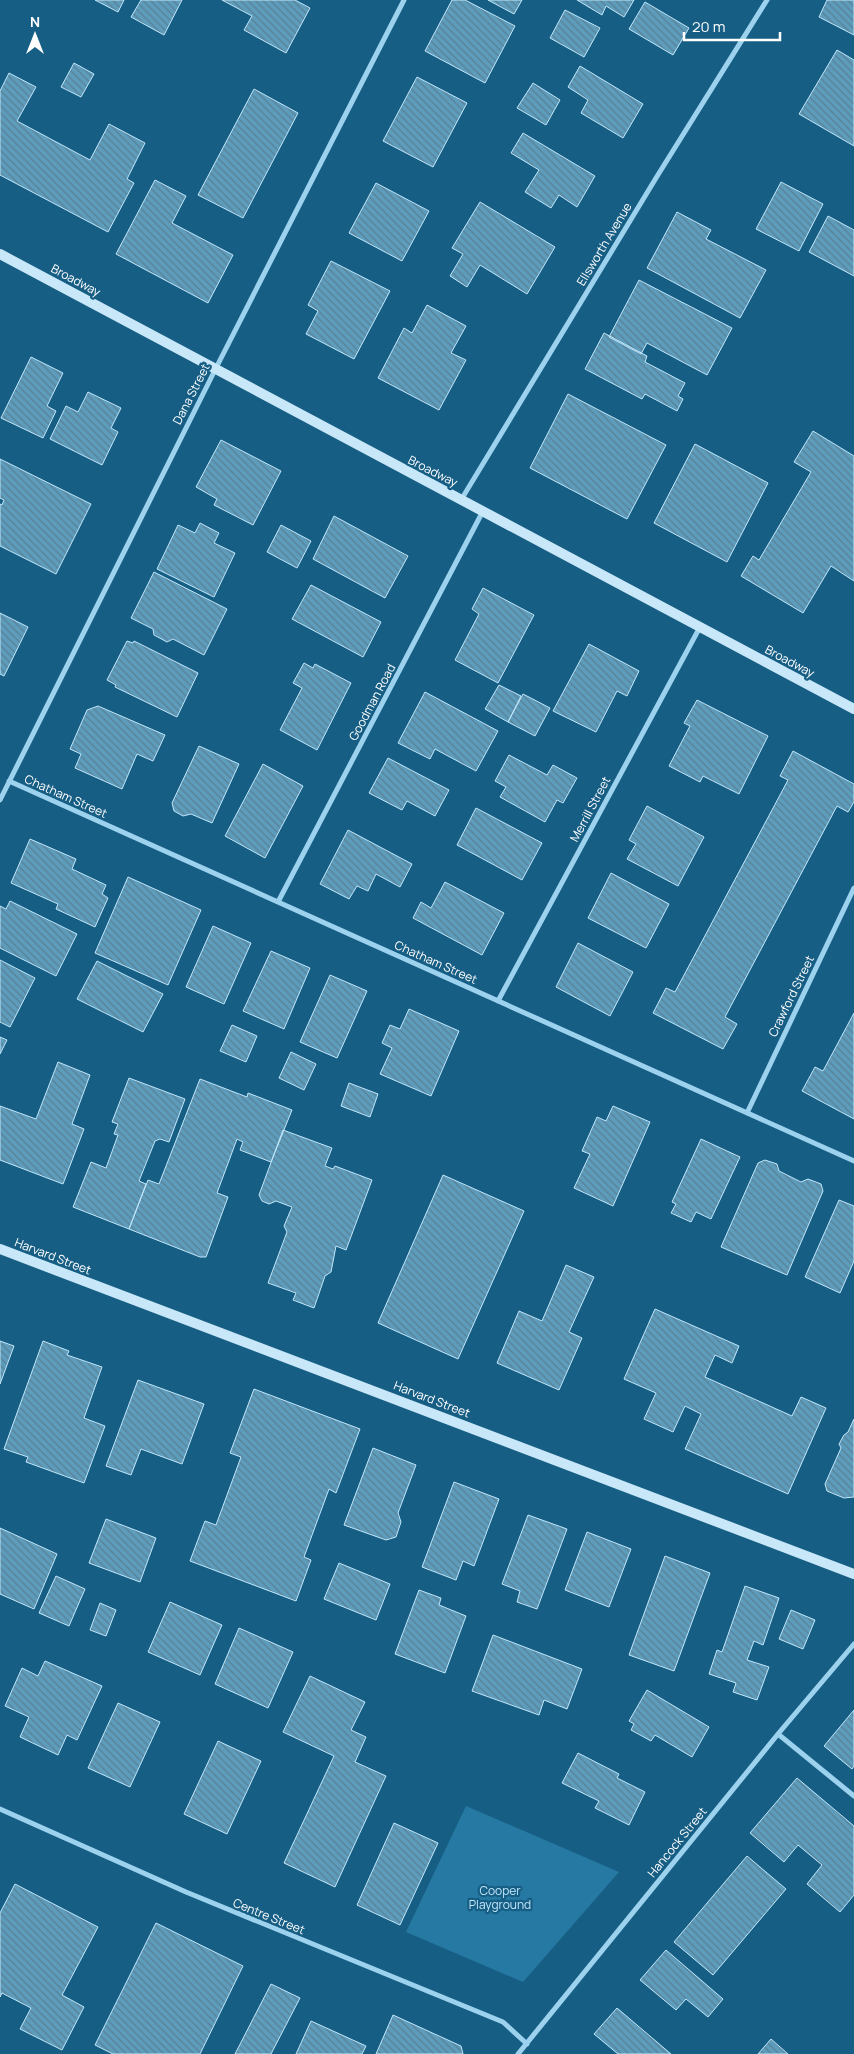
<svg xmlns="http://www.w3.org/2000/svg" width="854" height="2054" viewBox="0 0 854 2054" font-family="Manrope,sans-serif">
	<defs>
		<pattern id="building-back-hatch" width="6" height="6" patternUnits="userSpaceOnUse" patternTransform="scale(1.25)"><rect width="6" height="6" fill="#5e9cbc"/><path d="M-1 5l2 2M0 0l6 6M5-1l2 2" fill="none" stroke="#588095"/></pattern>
	</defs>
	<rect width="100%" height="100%" fill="#175e85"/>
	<path fill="#2579a2" d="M466,1806L619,1872L523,1982L406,1932Z"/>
	<path fill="url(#building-back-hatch)" stroke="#c1e7fa" d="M95,0H124L118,12Z
		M141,0H182L164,35L131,17Z
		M222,0H295L310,8L286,53L244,30L252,16Z
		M452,0H465L515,26L485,83L425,51Z
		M488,0H522L514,14Z
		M577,0H634L624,17L606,6L602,15Z
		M827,0H854V35L819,17Z
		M645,2L689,28L673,55L629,29Z
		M565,10L600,28L584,57L550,38Z
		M837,50L854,60V146L799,114Z
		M74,63L94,74L81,97L61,87Z
		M580,66L643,104L623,138L581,113L588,100L568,87Z
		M9,73L36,87L17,121L90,160L109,124L145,143L127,179L134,183L108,232L0,175V91Z
		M417,77L467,103L433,167L383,141Z
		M533,83L560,100L546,125L517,108Z
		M254,89L298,113L243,218L198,195Z
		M523,133L595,176L577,207L559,195L551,208L525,192L539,170L511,153Z
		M155,180L186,196L172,223L233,255L208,303L116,254Z
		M781,182L823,204L799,251L756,229Z
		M376,183L429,211L402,261L349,233Z
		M480,202L555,247L527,294L480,265L467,287L450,276L463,254L452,248Z
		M677,212L711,230L706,239L766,270L740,318L647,268Z
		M828,216L854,230V276L809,252Z
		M331,261L390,291L354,359L306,334L318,311L308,305Z
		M639,280L732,328L707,375L647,343L641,354L609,337Z
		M427,305L466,326L451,353L466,360L439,410L378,378L404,328L412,333Z
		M604,333L647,356L645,362L685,383L678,396L683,399L677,411L645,394L642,399L585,369Z
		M31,357L63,373L47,406L56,411L43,438L1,418Z
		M88,392L121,408L111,428L118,432L102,465L50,439L66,406L78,412Z
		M568,394L666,445L627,519L530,468Z
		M813,431L854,456V581L831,566L803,613L741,576L753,556L759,560L811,472L794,462Z
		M221,440L281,471L253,525L214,505L217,499L196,487Z
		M695,444L768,483L727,562L654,523Z
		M0,459L91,504L56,574L0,546V504L2,505L4,500L0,498Z
		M334,516L408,556L385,598L313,559Z
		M200,523L219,533L214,543L235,553L214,597L157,569L178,525L195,533Z
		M281,525L311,541L297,568L267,552Z
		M154,572L227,609L204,655L173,639L167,642L154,635L153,629L131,618Z
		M311,585L381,622L363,657L292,619Z
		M483,588L534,615L498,683L455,660L479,614L472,609Z
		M0,613L28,627L4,676L0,674Z
		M127,641L133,643L134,641L198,673L177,717L115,687L116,685L107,680Z
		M589,644L639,671L627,696L617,691L596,732L553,711Z
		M304,663L313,668L315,664L351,683L317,750L280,730L302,688L293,683Z
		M499,685L521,696L508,722L485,709Z
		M425,692L498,731L476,771L435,749L430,759L398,743Z
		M523,694L550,708L535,736L508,722Z
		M697,700L768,736L739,794L703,776L700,782L669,766L690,726L684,723Z
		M98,706L165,735L153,761L137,754L122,789L75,768L81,754L70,749L87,710Z
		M199,746L239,764L212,823L191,814L183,816L174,811L172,803Z
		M793,751L854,784V802L848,812L837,806L725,1017L737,1024L723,1049L653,1013L666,988L675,992L788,780L780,776Z
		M509,755L547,775L553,765L577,778L563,803L557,800L545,822L500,797L506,787L495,781Z
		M388,758L449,790L435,816L407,801L402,810L369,793Z
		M263,764L303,786L265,858L225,836Z
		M647,806L704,837L678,886L627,859L636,844L629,840Z
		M476,808L542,843L522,880L457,845Z
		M348,830L412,864L400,887L376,874L368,891L357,886L349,899L320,884Z
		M30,839L76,859L72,869L106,885L102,894L108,898L95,927L56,909L58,904L11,883Z
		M611,873L669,904L646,948L588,918Z
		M128,877L201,910L168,985L95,953Z
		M445,882L504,913L482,955L413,918L421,902L431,908Z
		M10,901L77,934L56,976L0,948V906L6,909Z
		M213,926L251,943L224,1004L186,987Z
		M578,943L633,972L610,1016L556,987Z
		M271,951L310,968L284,1029L243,1011Z
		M0,960L35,978L10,1027L0,1022Z
		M97,961L163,994L143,1032L77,999Z
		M330,975L367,991L337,1058L300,1042Z
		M409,1009L459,1031L431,1096L380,1074L392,1048L382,1043L390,1025L400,1029Z
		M854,1013V1119L802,1091L815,1067L823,1071Z
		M232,1025L257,1036L246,1062L220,1051Z
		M0,1037L7,1040L0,1054Z
		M291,1052L316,1064L304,1090L279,1078Z
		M58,1062L90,1075L72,1124L84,1129L63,1184L0,1160V1106L36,1119Z
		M129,1078L185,1099L169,1142L160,1139L155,1141L139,1181L146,1184L129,1229L73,1207L91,1162L106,1168L118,1135L114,1134L118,1124L112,1122Z
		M200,1079L247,1097L248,1093L292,1110L271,1162L240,1150L243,1142L237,1139L217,1193L228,1197L206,1257H200L129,1229L148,1180L159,1184Z
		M349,1083L378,1094L370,1117L341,1106Z
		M613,1106L650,1122L613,1206L574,1188L590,1154L582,1151L597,1117L606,1121Z
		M283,1130L332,1148L325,1166L333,1169L335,1166L372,1180L346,1250L336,1246L331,1272L325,1276L314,1308L293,1300L296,1293L268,1283L287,1232L284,1226L292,1207L276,1201L269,1204L262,1201L259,1195Z
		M701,1139L740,1157L711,1219L696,1212L691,1222L671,1213L676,1204L672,1202Z
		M765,1160L777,1164L779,1171L801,1182L808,1179L821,1184L823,1191L787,1275L721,1247L758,1163Z
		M443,1175L524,1211L458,1359L378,1323Z
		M839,1200L854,1206V1261L840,1293L805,1277Z
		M566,1265L594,1277L569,1332L582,1338L559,1390L497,1363L519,1311L542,1321Z
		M655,1309L739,1346L732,1363L715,1355L705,1377L792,1416L801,1397L826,1408L788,1494L685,1449L701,1414L685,1406L673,1432L644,1419L656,1393L624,1379Z
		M0,1341L14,1346L0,1384Z
		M43,1341L69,1351L67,1355L102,1367L84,1418L105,1426L84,1483L26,1462L28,1457L4,1449Z
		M138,1380L204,1404L182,1464L141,1449L131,1475L106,1466Z
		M254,1389L360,1429L336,1493L329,1489L304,1557L311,1560L296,1601L190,1561L205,1521L216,1525L241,1457L230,1453Z
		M854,1419V1497L844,1498L827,1491L825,1484L841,1448L839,1444L844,1435L848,1432Z
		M373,1448L416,1465L398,1513L401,1522L396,1537L386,1540L344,1525Z
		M454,1482L499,1499L474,1566L463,1561L456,1580L422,1567Z
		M528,1515L567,1529L537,1609L517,1602L520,1591L502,1584Z
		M106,1519L156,1538L140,1582L89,1563Z
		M0,1528L57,1554L34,1609L0,1594Z
		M587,1532L631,1549L609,1607L565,1590Z
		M665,1556L710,1573L674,1671L629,1655Z
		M339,1563L390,1584L376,1620L324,1599Z
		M56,1576L85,1589L69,1626L39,1613Z
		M745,1586L779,1598L763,1645L754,1641L747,1660L769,1667L757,1700L733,1692L736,1683L709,1674L717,1650L722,1652Z
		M419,1590L441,1598L439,1605L466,1616L445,1673L395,1654Z
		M170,1602L222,1625L200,1675L148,1652Z
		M100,1603L116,1610L106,1636L90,1630Z
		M791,1610L815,1620L803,1649L779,1639Z
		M239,1628L293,1652L268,1708L215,1684Z
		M493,1635L582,1669L567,1709L544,1700L539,1715L472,1691Z
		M45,1661L102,1686L77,1740L67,1735L58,1755L20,1737L29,1717L5,1706L22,1668L38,1676Z
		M310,1676L365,1702L351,1730L366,1737L355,1762L386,1776L335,1887L284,1863L334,1756L283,1732Z
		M647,1690L709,1727L692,1757L655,1735L651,1741L631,1730L634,1724L629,1721Z
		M118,1703L160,1722L130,1787L88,1768Z
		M854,1710V1766L852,1769L824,1746Z
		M218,1741L261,1761L227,1834L184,1814Z
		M578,1753L619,1774L617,1778L645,1792L629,1825L595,1808L599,1801L562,1783Z
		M797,1778L854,1826V1895L840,1912L807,1884L822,1865L798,1845L784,1862L750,1833Z
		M394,1823L438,1843L400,1925L357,1905Z
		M747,1856L786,1889L713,1975L674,1942Z
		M15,1884L98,1927L62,1995L84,2007L62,2050L20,2029L31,2008L2,1993L0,1997V1913Z
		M156,1923L243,1966L200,2054H113L95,2045Z
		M666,1950L723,1999L708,2017L686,1999L676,2010L640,1980Z
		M271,1984L300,1998L271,2054H235Z
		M617,2008L671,2054H618L594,2034Z
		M393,2015L461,2046L463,2054H376Z
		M311,2021L366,2046L362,2054H296Z
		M771,2039L788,2054H758Z"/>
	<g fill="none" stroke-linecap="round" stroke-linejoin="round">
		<path stroke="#9cd2ed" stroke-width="5" d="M461,500L656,178L767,0
			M9,781L854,1161
			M0,800L216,368L404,0
			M278,902L483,511
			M498,1001L700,627
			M747,1113L854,888
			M778,1734L854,1796
			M0,1809L186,1892L503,2022L527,2044
			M518,2054L778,1734L854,1644"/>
		<path stroke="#c8e8f9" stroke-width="10" d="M0,254L854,709
			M0,1249L854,1574"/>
	</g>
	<g text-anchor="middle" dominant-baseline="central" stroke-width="4.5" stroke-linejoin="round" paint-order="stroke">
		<g font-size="12" fill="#fff" stroke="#175e85">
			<text transform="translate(604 244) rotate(-59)">Ellsworth Avenue</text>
			<text transform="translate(76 280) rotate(28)">Broadway</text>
			<text transform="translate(191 394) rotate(-63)">Dana Street</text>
			<text transform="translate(433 471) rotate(27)">Broadway</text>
			<text transform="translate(790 661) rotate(28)">Broadway</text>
			<text transform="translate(372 702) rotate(-62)">Goodman Road</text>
			<text transform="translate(66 796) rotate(24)">Chatham Street</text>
			<text transform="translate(590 809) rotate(-62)">Merrill Street</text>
			<text transform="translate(436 962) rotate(24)">Chatham Street</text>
			<text transform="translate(791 996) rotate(-64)">Crawford Street</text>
			<text transform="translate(53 1256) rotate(21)">Harvard Street</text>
			<text transform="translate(432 1399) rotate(21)">Harvard Street</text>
			<text transform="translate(677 1842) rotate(-51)">Hancock Street</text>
			<text transform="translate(269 1916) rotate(22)">Centre Street</text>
		</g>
		<g font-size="12" fill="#c1e7fa" stroke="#175e85">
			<text x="500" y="1890">Cooper<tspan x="500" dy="14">Playground</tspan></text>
		</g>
	</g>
	<g transform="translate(35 35)" stroke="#175e85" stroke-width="4" paint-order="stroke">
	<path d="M0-4L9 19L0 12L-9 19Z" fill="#ffffff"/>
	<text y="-8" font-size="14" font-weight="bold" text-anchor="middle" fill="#ffffff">N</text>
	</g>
	<path d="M684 32v8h96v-8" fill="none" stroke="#ffffff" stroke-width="2.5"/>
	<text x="692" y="32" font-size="15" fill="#ffffff" stroke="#175e85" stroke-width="4" paint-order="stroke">20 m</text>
</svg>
